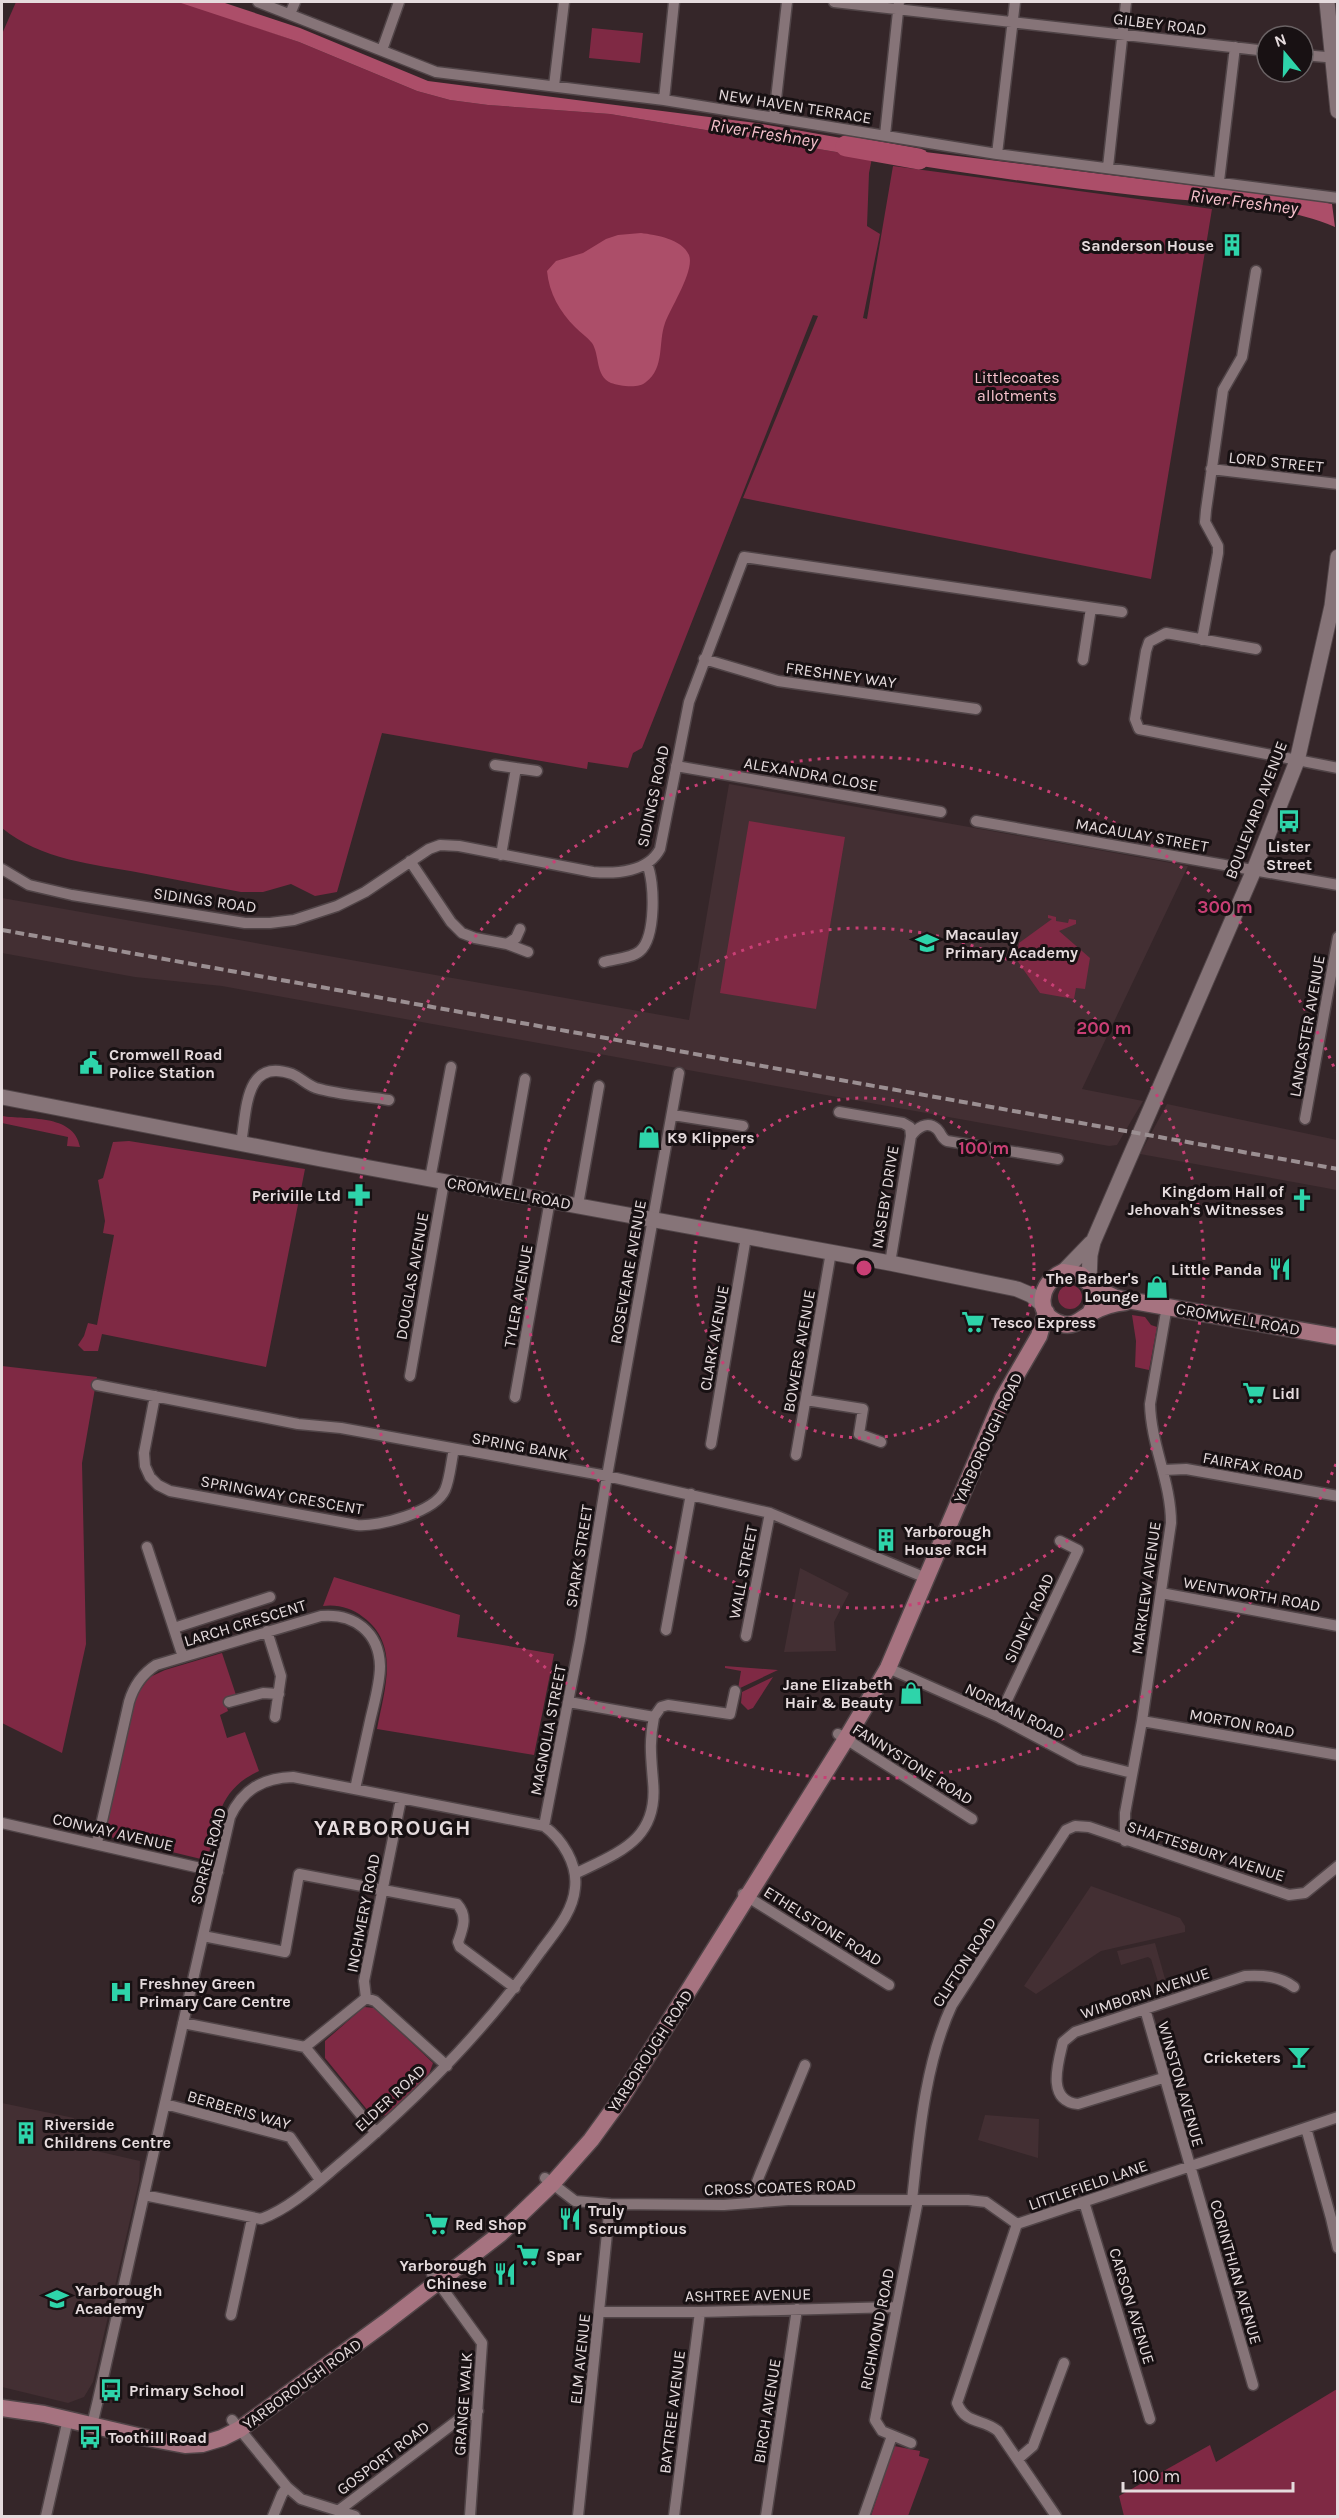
<svg xmlns="http://www.w3.org/2000/svg" width="1339" height="2518" viewBox="0 0 1339 2518" font-family="Karla,sans-serif">
	<rect width="100%" height="100%" fill="#352629"/>
	<path fill="#432f33" d="M729,784L1188,866L1082,1089L1143,1101L1117,1145L1109,1146L222,986L135,977L2,953V898L689,1020Z
		M1167,1104L1337,1140V1190L1140,1154Z
		M800,1568L849,1593L834,1622L836,1651L784,1652Z
		M1091,1886L1180,1918L1185,1926V1932L1101,1951L1036,1994L1024,1986Z
		M1155,1943L1169,1993L1162,1995L1151,1959L1148,1957L1121,1965L1117,1951Z
		M2,2103L74,2118L70,2145L140,2161L139,2181L93,2382L84,2397L68,2403L2,2387Z
		M985,2115L1039,2119L1038,2158L978,2140Z"/>
	<path fill="#7f2944" d="M16,2H184L299,42L417,91L450,100L488,105L610,114L872,158L869,173L867,226L880,234L863,318L867,319L893,166L1212,209L1151,579L743,498L818,316L813,315L642,748L633,753L628,768L588,762L587,769L382,733L337,892L315,896L291,884L263,892H241C207,886 174,879 141,873C93,864 41,860 2,828V34Z
		M592,28L643,33L640,63L589,58Z
		M749,821L845,837L816,1009L720,993Z
		M1048,915L1056,917V921L1068,923L1069,919L1076,920V924L1059,931L1090,958L1085,989L1076,988L1074,999L1040,993L1016,959L1019,943L1052,919L1048,918Z
		M2,1116C26,1120 74,1113 80,1147L67,1146L68,1137L2,1123Z
		M129,1141L305,1169L266,1367L102,1334L98,1351H84L78,1345L84,1336L88,1323L97,1325L114,1235L103,1233L105,1221L98,1180L103,1178L113,1142Z
		M1058 1297a12 12 0 1 1 24 0a12 12 0 1 1-24 0Z
		M1132,1315L1145,1317L1151,1325L1157,1327L1149,1370L1135,1367L1136,1341Z
		M2,1366L97,1377L82,1463L86,1644L62,1753L2,1723Z
		M334,1577L460,1615L457,1637L554,1654L534,1755L377,1729C384,1690 401,1645 363,1617C352,1608 337,1604 323,1606Z
		M222,1653L236,1695L224,1699L228,1711L220,1715L227,1738L245,1732L259,1771C219,1789 217,1820 208,1858L201,1859L110,1837L106,1826L134,1698L150,1677L165,1670Z
		M725,1666L778,1670L738,1689L741,1671L725,1668Z
		M773,1677L753,1708L748,1710L741,1703L742,1692Z
		M364,2007L375,2008L433,2063L428,2077L387,2115L373,2117L325,2058V2041Z
		M1337,2389V2516H1124L1119,2496L1210,2445L1216,2462Z
		M894,2446L920,2451L919,2456L929,2459L908,2516H871Z"/>
	<path fill="#ac4e69" d="M178,2H222L300,28L428,81L756,123L875,144L872,158L610,114L488,105L450,100L417,91L299,42Z
		M893,148L1319,201L1332,204L1335,227C1282,203 1200,203 1142,196C1057,187 973,174 889,161Z
		M641,233C656,235 682,239 689,255C695,270 671,307 665,323C658,342 665,368 646,382C639,389 620,386 611,383C595,376 600,355 592,343C587,337 581,333 575,327C560,312 549,293 547,271L556,261L583,253L606,239L618,235Z"/>
	<g fill="none" stroke-linecap="round" stroke-linejoin="round">
		<path stroke="#ac4e69" stroke-width="21" d="M846,146L919,159"/>
		<g stroke="#504447" stroke-width="13">
			<path id="street" d="M258,2L436,72L664,100L997,154L1338,198
				M834,2L1267,51
				M290,14L295,2
				M382,50L399,2
				M1303,55L1337,58
				M554,86L564,2
				M664,100L674,2
				M774,117L787,2
				M885,135L899,2
				M997,154L1015,2
				M1108,167L1126,2
				M1219,181L1235,47
				M1211,469L1338,484
				M1202,640L1218,553V546L1205,522L1206,510L1223,390L1242,357L1256,271
				M1256,649L1166,633L1149,642L1146,651L1135,719L1139,729L1338,768
				M704,659L778,681L976,709
				M1083,660L1091,608
				M495,765L537,771
				M676,766L941,812
				M976,821L1338,885
				M501,855L516,768
				M410,861L451,922L462,933L475,938L507,944L528,952
				M2,869L29,885L72,895L245,923H270L294,920L337,906L365,892L429,849L440,845L459,846L593,872C616,874 648,872 660,849L689,702L744,557L1122,612
				M507,944L516,938L520,929
				M604,962C615,959 632,958 640,951C656,937 655,882 647,864
				M839,1112L903,1123L910,1127L911,1136L890,1263
				M673,1115L743,1126
				M1305,1119L1338,937
				M911,1136C917,1128 927,1120 937,1129C942,1134 941,1138 947,1141L1058,1159
				M241,1143C247,1111 244,1057 292,1074C301,1078 307,1085 316,1088C339,1095 365,1096 389,1100
				M430,1179L451,1067
				M505,1192L525,1079
				M578,1205L599,1086
				M410,1376L444,1182
				M97,1385L298,1424L341,1428L607,1476L770,1513L926,1578
				M155,1396L144,1453L145,1466L150,1477L158,1485L170,1491L357,1525C379,1527 435,1512 445,1490C450,1479 451,1462 454,1449
				M515,1397L550,1200
				M806,1400L863,1409L859,1434L881,1442
				M711,1444L746,1237
				M796,1455L831,1252
				M1164,1470L1186,1469L1338,1496
				M147,1547L183,1657
				M1161,1593L1338,1626
				M174,1628L270,1597
				M666,1630L691,1494
				M267,1631L281,1676L275,1717
				M746,1636L770,1513
				M888,1668L999,1717L1080,1760L1132,1773
				M229,1702L263,1693L279,1694
				M569,1702L654,1717L661,1707L668,1705L730,1714L735,1691
				M999,1717L1078,1550L1060,1541
				M1142,1721L1338,1755
				M838,1734L972,1819
				M2,1823L218,1872
				M544,1826L580,1640L607,1476L679,1073
				M1125,1841V1813L1142,1721L1171,1523C1171,1482 1151,1445 1150,1404L1167,1306
				M97,1843L129,1702C134,1685 142,1674 156,1665L321,1616C354,1613 379,1632 380,1666C380,1684 374,1703 370,1721C365,1743 360,1766 355,1789
				M575,1874C619,1852 659,1840 653,1781C651,1756 649,1742 654,1717
				M743,1894L889,1985
				M203,1936L285,1952L299,1874L457,1904C468,1916 463,1928 458,1942L460,1947L515,1988
				M366,1998L364,1981L401,1799
				M1145,2009L1253,2385
				M183,2023L305,2047
				M1163,2078L1078,2104C1046,2101 1058,2063 1063,2042L1075,2032L1245,1976C1263,1975 1279,1976 1294,1987
				M165,2104L290,2137L320,2180
				M1306,2128L1331,2218L1338,2248
				M376,2133L305,2047L366,1998L375,2001L447,2066
				M545,2178L575,2201L610,2204L724,2205L788,2200H968L986,2202L1017,2224
				M912,2200C919,2136 925,2063 952,2005L1066,1830L1075,1826L1089,1827L1289,1895L1305,1893L1338,1866
				M755,2202V2187L760,2174L805,2065
				M1084,2202L1150,2419
				M1017,2224L957,2403C966,2425 982,2418 998,2431L1056,2516
				M1017,2224L1338,2117
				M432,2274L482,2343L470,2516
				M600,2312H700L896,2307
				M231,2315L252,2219
				M232,2420L287,2487L282,2494L273,2516
				M92,2425L98,2400L144,2195L149,2173L230,1817C243,1789 263,1778 293,1777L544,1826C562,1839 578,1864 575,1888C573,1912 555,1932 541,1951C485,2031 417,2099 342,2162C318,2182 291,2208 261,2219L144,2195
				M911,2443L882,2431L875,2420L918,2200
				M1018,2459L1033,2446L1064,2363
				M287,2487L301,2499L355,2516
				M338,2511L458,2420L478,2411
				M46,2516L68,2419
				M578,2516L610,2204
				M674,2516L700,2312
				M766,2516L797,2309
				M864,2516L892,2436"/>
		</g>
		<g stroke="#504447" stroke-width="17">
			<path id="secondary" d="M1327,2L1338,111
				M2,1097L321,1159L890,1263L1017,1289L1031,1295L1043,1305
				M1063,1272L1091,1243
				M1089,1281L1090,1255L1093,1242L1254,870L1297,761L1332,606L1338,557"/>
		</g>
		<g stroke="#504447" stroke-width="19">
			<path id="primary" d="M1094,1288L1116,1298L1338,1337
				M1090,1313L1095,1303L1094,1288L1081,1275L1063,1272C1039,1282 1033,1316 1062,1324C1075,1327 1081,1319 1091,1313C1101,1307 1115,1303 1126,1302
				M2,2408L44,2414L142,2437L185,2445L202,2444L222,2438L240,2429L386,2322L500,2234L552,2184L591,2140L620,2100L846,1739L888,1668L1003,1398L1039,1336L1046,1312"/>
		</g>
		<use href="#street" stroke="#867478" stroke-width="10"/>
		<use href="#secondary" stroke="#867478" stroke-width="15"/>
		<use href="#primary" stroke="#a67380" stroke-width="16"/>
		<path stroke="#9b8f92" stroke-width="4" stroke-dasharray="9 4.5" stroke-linecap="butt" d="M2,930L1338,1169"/>
	</g>
	<g fill="none" stroke="#c93f75" stroke-width="3" stroke-dasharray="3 6">
		<circle cx="864" cy="1268" r="170"/>
		<circle cx="864" cy="1268" r="340"/>
		<path d="M1336 1464A511 511 0 1 1 1336 1072"/>
	</g>
	<defs>
		<g id="building-bare" transform="scale(1.8)"><path d="M-4-6H4V6H1V3H-1V6H-4ZM-2.5-4.3h1.7v1.8h-1.7ZM.8-4.3h1.7v1.8H.8ZM-2.5-1h1.7V.8h-1.7ZM.8-1h1.7V.8H.8Z" fill="#2ed4aa" stroke="#181113" stroke-width="2.5" paint-order="stroke"/></g>
		<g id="bus-bare" transform="scale(1.8)"><path d="M-5-6H5V4H4V6H2V4H-2V6H-4V4H-5ZM-3.5-4V0h7V-4ZM-3.5 1.2v1.5H-2V1.2ZM2 1.2v1.5H3.5V1.2Z" fill="#2ed4aa" stroke="#181113" stroke-width="2.5" paint-order="stroke"/></g>
		<g id="school-bare" transform="scale(1.8)"><path d="M0-5L7-2L0 1L-7-2ZM-4 1L0 2.5L4 1V4Q0 6-4 4Z" fill="#2ed4aa" stroke="#181113" stroke-width="2.5" paint-order="stroke"/></g>
		<g id="civic-bare" transform="scale(1.8)"><path d="M-.6-6.5H3V-4.5H.6V-3L4-1V1h2V6H-6V1h2V-1L-.6-3ZM-1.2 2.5V6h2.4V2.5Z" fill="#2ed4aa" stroke="#181113" stroke-width="2.5" paint-order="stroke"/></g>
		<g id="shop-bare" transform="scale(1.8)"><path d="M-5-2.5h2.3a2.7 3.5 0 0 1 5.4 0H5L5.5 6h-11ZM-1.5-2.5h3a1.5 2.3 0 0 0-3 0Z" fill="#2ed4aa" stroke="#181113" stroke-width="2.5" paint-order="stroke"/></g>
		<g id="pharmacy-bare" transform="scale(1.8)"><path d="M-2-6h4v4h4v4h-4v4h-4v-4h-4v-4h4Z" fill="#2ed4aa" stroke="#181113" stroke-width="2.5" paint-order="stroke"/></g>
		<g id="church-bare" transform="scale(1.8)"><path d="M-1.2-6h2.4v3.5h3.3v2.4h-3.3V6h-2.4V-.1h-3.3v-2.4h3.3Z" fill="#2ed4aa" stroke="#181113" stroke-width="2.5" paint-order="stroke"/></g>
		<g id="restaurant-bare" transform="scale(1.8)"><path d="M-5-6h1v4h1v-4h1v4h1v-4h1v5L-1.5 .5V6h-2V.5L-5-1ZM5-6V6H3V1.5H1.5Q1.5-4 5-6Z" fill="#2ed4aa" stroke="#181113" stroke-width="2.5" paint-order="stroke"/></g>
		<g id="supermarket-bare" transform="scale(1.8)"><path d="M-6-5.5h2.5l.6 2H6L4.5 2H-2.5L-4.4-4H-6ZM-1.5 3.2a1.3 1.3 0 1 0 .1 0ZM3 3.2a1.3 1.3 0 1 0 .1 0Z" fill="#2ed4aa" stroke="#181113" stroke-width="2.5" paint-order="stroke"/></g>
		<g id="hospital-bare" transform="scale(1.8)"><path d="M-5-5h3v3.5h4V-5h3V5h-3V1.5h-4V5h-3Z" fill="#2ed4aa" stroke="#181113" stroke-width="2.5" paint-order="stroke"/></g>
		<g id="bar-bare" transform="scale(1.8)"><path d="M-6-5H6L.8 .8V4.5H3.5V6h-7V4.5H-.8V.8Z" fill="#2ed4aa" stroke="#181113" stroke-width="2.5" paint-order="stroke"/></g>
	</defs>
	<g fill-rule="evenodd">
		<use href="#building-bare" x="1232" y="245"/>
		<use href="#bus-bare" x="1289" y="821"/>
		<use href="#school-bare" x="927" y="943"/>
		<use href="#civic-bare" x="91" y="1063"/>
		<use href="#shop-bare" x="649" y="1137"/>
		<use href="#pharmacy-bare" x="359" y="1195"/>
		<use href="#church-bare" x="1302" y="1200"/>
		<use href="#restaurant-bare" x="1280" y="1269"/>
		<use href="#shop-bare" x="1157" y="1287"/>
		<use href="#supermarket-bare" x="973" y="1322"/>
		<use href="#supermarket-bare" x="1254" y="1393"/>
		<use href="#building-bare" x="886" y="1540"/>
		<use href="#shop-bare" x="911" y="1693"/>
		<use href="#hospital-bare" x="121" y="1992"/>
		<use href="#bar-bare" x="1299" y="2057"/>
		<use href="#building-bare" x="26" y="2133"/>
		<use href="#restaurant-bare" x="570" y="2219"/>
		<use href="#supermarket-bare" x="437" y="2224"/>
		<use href="#supermarket-bare" x="528" y="2255"/>
		<use href="#restaurant-bare" x="505" y="2274"/>
		<use href="#school-bare" x="57" y="2299"/>
		<use href="#bus-bare" x="111" y="2390"/>
		<use href="#bus-bare" x="90" y="2437"/>
	</g>
	<g text-anchor="middle" dominant-baseline="central" stroke-width="6" stroke-linejoin="round" paint-order="stroke">
		<g font-size="16" fill="#e5dbdd" stroke="#181113">
			<text transform="translate(1160 24) rotate(7)">GILBEY ROAD</text>
			<text transform="translate(795 106) rotate(9)">NEW HAVEN TERRACE</text>
			<text transform="translate(1276 462) rotate(6)">LORD STREET</text>
			<text transform="translate(841 675) rotate(8)">FRESHNEY WAY</text>
			<text transform="translate(811 774) rotate(10)">ALEXANDRA CLOSE</text>
			<text transform="translate(653 796) rotate(-78)">SIDINGS ROAD</text>
			<text transform="translate(1256 810) rotate(-69)">BOULEVARD AVENUE</text>
			<text transform="translate(1142 835) rotate(10)">MACAULAY STREET</text>
			<text transform="translate(205 900) rotate(8)">SIDINGS ROAD</text>
			<text transform="translate(1307 1026) rotate(-80)">LANCASTER AVENUE</text>
			<text transform="translate(509 1193) rotate(10)">CROMWELL ROAD</text>
			<text transform="translate(885 1197) rotate(-81)">NASEBY DRIVE</text>
			<text transform="translate(628 1272) rotate(-80)">ROSEVEARE AVENUE</text>
			<text transform="translate(412 1276) rotate(-80)">DOUGLAS AVENUE</text>
			<text transform="translate(518 1296) rotate(-80)">TYLER AVENUE</text>
			<text transform="translate(1238 1319) rotate(10)">CROMWELL ROAD</text>
			<text transform="translate(714 1338) rotate(-80)">CLARK AVENUE</text>
			<text transform="translate(799 1351) rotate(-80)">BOWERS AVENUE</text>
			<text transform="translate(988 1438) rotate(-65)">YARBOROUGH ROAD</text>
			<text transform="translate(520 1446) rotate(10)">SPRING BANK</text>
			<text transform="translate(1253 1466) rotate(10)">FAIRFAX ROAD</text>
			<text transform="translate(282 1495) rotate(10)">SPRINGWAY CRESCENT</text>
			<text transform="translate(579 1556) rotate(-81)">SPARK STREET</text>
			<text transform="translate(743 1572) rotate(-79)">WALL STREET</text>
			<text transform="translate(1146 1588) rotate(-82)">MARKLEW AVENUE</text>
			<text transform="translate(1252 1594) rotate(10)">WENTWORTH ROAD</text>
			<text transform="translate(1029 1618) rotate(-65)">SIDNEY ROAD</text>
			<text transform="translate(245 1623) rotate(-17)">LARCH CRESCENT</text>
			<text transform="translate(1015 1711) rotate(26)">NORMAN ROAD</text>
			<text transform="translate(1242 1723) rotate(10)">MORTON ROAD</text>
			<text transform="translate(548 1730) rotate(-79)">MAGNOLIA STREET</text>
			<text transform="translate(913 1764) rotate(32)">FANNYSTONE ROAD</text>
			<text transform="translate(113 1832) rotate(13)">CONWAY AVENUE</text>
			<text transform="translate(1206 1851) rotate(18)">SHAFTESBURY AVENUE</text>
			<text transform="translate(208 1856) rotate(-75)">SORREL ROAD</text>
			<text transform="translate(363 1913) rotate(-79)">INCHMERY ROAD</text>
			<text transform="translate(823 1926) rotate(32)">ETHELSTONE ROAD</text>
			<text transform="translate(964 1962) rotate(-57)">CLIFTON ROAD</text>
			<text transform="translate(1145 1993) rotate(-18)">WIMBORN AVENUE</text>
			<text transform="translate(650 2051) rotate(-57)">YARBOROUGH ROAD</text>
			<text transform="translate(1181 2084) rotate(74)">WINSTON AVENUE</text>
			<text transform="translate(390 2098) rotate(-43)">ELDER ROAD</text>
			<text transform="translate(239 2110) rotate(16)">BERBERIS WAY</text>
			<text transform="translate(1088 2185) rotate(-19)">LITTLEFIELD LANE</text>
			<text transform="translate(780 2187) rotate(-2)">CROSS COATES ROAD</text>
			<text transform="translate(1236 2272) rotate(74)">CORINTHIAN AVENUE</text>
			<text transform="translate(748 2295) rotate(-1)">ASHTREE AVENUE</text>
			<text transform="translate(1132 2306) rotate(73)">CARSON AVENUE</text>
			<text transform="translate(877 2329) rotate(-79)">RICHMOND ROAD</text>
			<text transform="translate(580 2359) rotate(-84)">ELM AVENUE</text>
			<text transform="translate(302 2384) rotate(-36)">YARBOROUGH ROAD</text>
			<text transform="translate(463 2404) rotate(-86)">GRANGE WALK</text>
			<text transform="translate(767 2411) rotate(-81)">BIRCH AVENUE</text>
			<text transform="translate(672 2412) rotate(-83)">BAYTREE AVENUE</text>
			<text transform="translate(383 2458) rotate(-37)">GOSPORT ROAD</text>
		</g>
		<g font-size="16" font-weight="bold" fill="#e5dbdd" stroke="#181113" text-anchor="start">
			<text x="1214" y="245" text-anchor="end">Sanderson House</text>
			<text x="1289" y="846" text-anchor="middle">Lister<tspan x="1289" dy="18">Street</tspan></text>
			<text x="945" y="934">Macaulay<tspan x="945" dy="18">Primary Academy</tspan></text>
			<text x="109" y="1054">Cromwell Road<tspan x="109" dy="18">Police Station</tspan></text>
			<text x="667" y="1137">K9 Klippers</text>
			<text x="1284" y="1191" text-anchor="end">Kingdom Hall of<tspan x="1284" dy="18">Jehovah's Witnesses</tspan></text>
			<text x="341" y="1195" text-anchor="end">Periville Ltd</text>
			<text x="1262" y="1269" text-anchor="end">Little Panda</text>
			<text x="1139" y="1278" text-anchor="end">The Barber's<tspan x="1139" dy="18">Lounge</tspan></text>
			<text x="991" y="1322">Tesco Express</text>
			<text x="1272" y="1393">Lidl</text>
			<text x="904" y="1531">Yarborough<tspan x="904" dy="18">House RCH</tspan></text>
			<text x="893" y="1684" text-anchor="end">Jane Elizabeth<tspan x="893" dy="18">Hair &amp; Beauty</tspan></text>
			<text x="139" y="1983">Freshney Green<tspan x="139" dy="18">Primary Care Centre</tspan></text>
			<text x="1281" y="2057" text-anchor="end">Cricketers</text>
			<text x="44" y="2124">Riverside<tspan x="44" dy="18">Childrens Centre</tspan></text>
			<text x="588" y="2210">Truly<tspan x="588" dy="18">Scrumptious</tspan></text>
			<text x="455" y="2224">Red Shop</text>
			<text x="546" y="2255">Spar</text>
			<text x="487" y="2265" text-anchor="end">Yarborough<tspan x="487" dy="18">Chinese</tspan></text>
			<text x="75" y="2290">Yarborough<tspan x="75" dy="18">Academy</tspan></text>
			<text x="129" y="2390">Primary School</text>
			<text x="108" y="2437">Toothill Road</text>
		</g>
		<g font-size="16" fill="#f6c1cc" stroke="#181113">
			<text x="1017" y="377">Littlecoates<tspan x="1017" dy="18">allotments</tspan></text>
		</g>
		<g font-size="18" font-style="italic" fill="#f8c3ce" stroke="#181113">
			<text transform="translate(764 133) rotate(9)">River Freshney</text>
			<text transform="translate(1244 202) rotate(7)">River Freshney</text>
		</g>
		<g font-size="22" font-weight="bold" letter-spacing="1.5" fill="#e5dbdd" stroke="#181113">
			<text x="393" y="1828">YARBOROUGH</text>
		</g>
	</g>
	<circle cx="864" cy="1268" r="9" fill="#c93f75" stroke="#181113" stroke-width="3"/>
	<g font-size="18" text-anchor="middle" font-weight="bold" fill="#c93f75" stroke="#181113" stroke-width="6" stroke-linejoin="round" paint-order="stroke">
		<text x="1225" y="913">300 m</text>
		<text x="1104" y="1034">200 m</text>
		<text x="984" y="1154">100 m</text>
	</g>
	<rect width="1339" height="2518" fill="none" stroke="#e5dbdd" stroke-width="6"/>
	<g transform="translate(1285 54) rotate(341)"><circle r="28" fill="#181113" stroke="#6a6264" stroke-width="1.5"/>
	<path d="M0-4.5L10 22L0 15L-10 22Z" fill="#2ed4aa"/>
	<text y="-9" font-size="16" font-weight="bold" text-anchor="middle" fill="#e5dbdd">N</text>
	</g>
	<path d="M1123 2482v9h170v-9" fill="none" stroke="#e5dbdd" stroke-width="3"/>
	<text x="1132" y="2482" font-size="18" fill="#e5dbdd" stroke="#181113" stroke-width="4.5" paint-order="stroke">100 m</text>
</svg>
